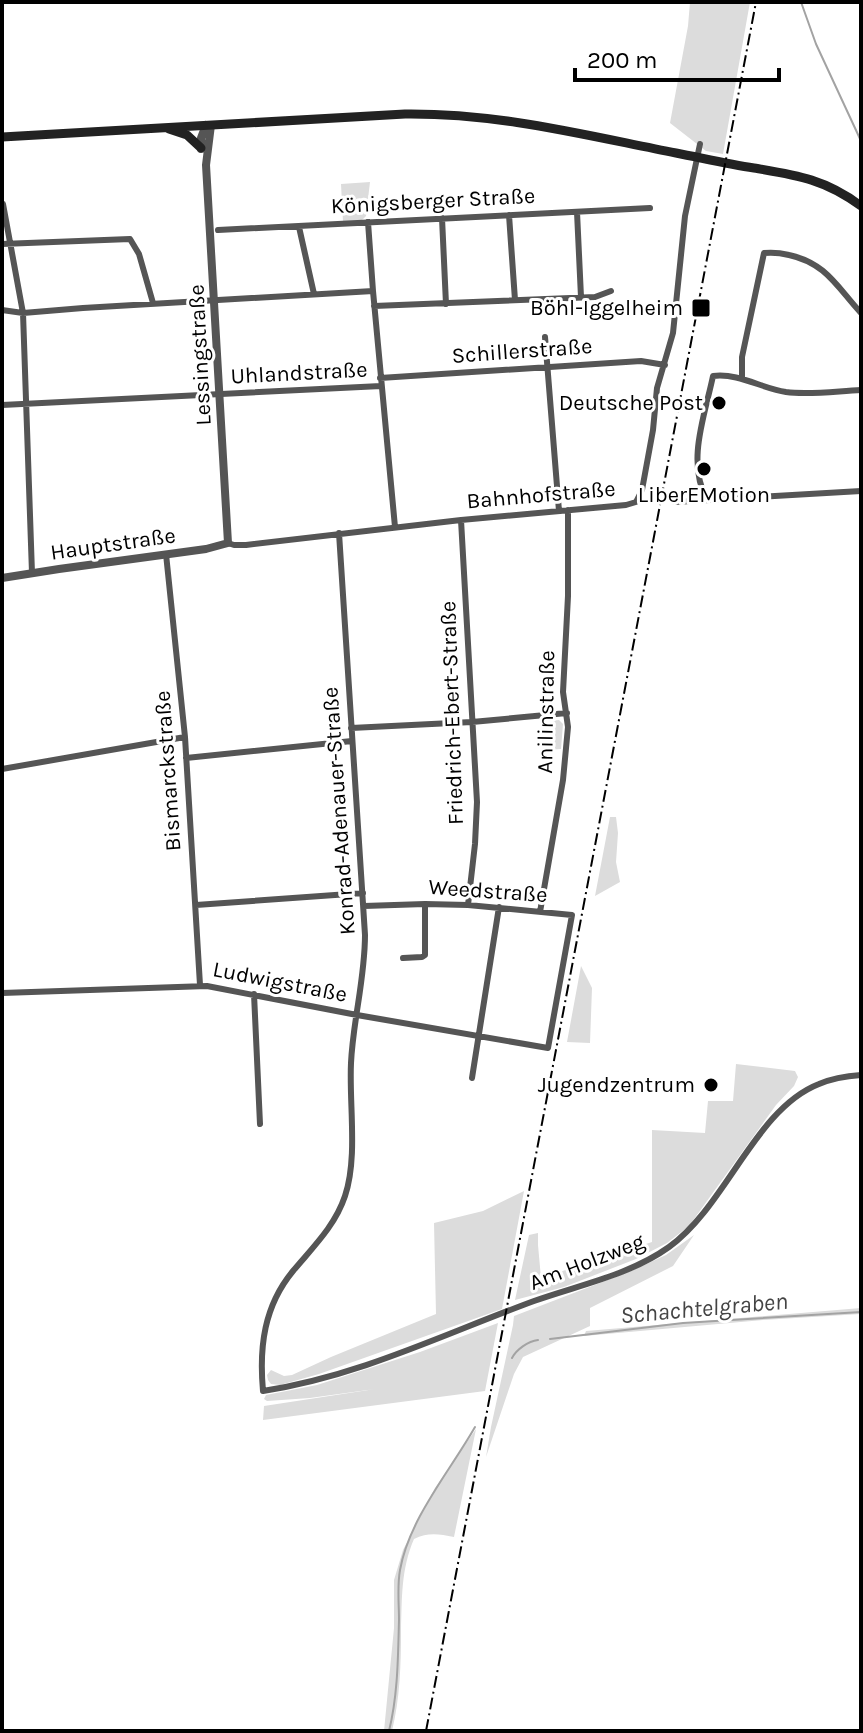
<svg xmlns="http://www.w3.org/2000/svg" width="863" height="1733" viewBox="0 0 863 1733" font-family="Karla,sans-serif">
	<rect width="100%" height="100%" fill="#fff"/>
	<path fill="#dcdcdc" d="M690,2H750L723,154L706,151L670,123L688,26Z
		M370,182L366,216L361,221L343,222L341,184Z
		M559,720L563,724L561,749L541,750L540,722Z
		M610,817H616L618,833L616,862L620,882L595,896Z
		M581,966L592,988L590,1043L567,1042Z
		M736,1064L795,1071L798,1077L794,1086L776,1105L689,1226L667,1243L636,1259L564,1287L515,1300L529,1235L538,1233V1245L541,1278L652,1242V1130L705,1133L708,1101H733Z
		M524,1191L502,1309L319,1374L280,1385L271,1384L268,1380L267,1375L271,1370L284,1376L292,1375L331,1357L436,1314L434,1223L483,1211Z
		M694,1235L673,1266L590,1308V1326L523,1357L514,1374L486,1457L491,1427L513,1325L514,1316L631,1271L666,1255Z
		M861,1308V1314L763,1320L584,1336L586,1331Z
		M498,1323L485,1391L263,1420L264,1406L375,1389L310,1398L267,1401L264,1399L266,1395L317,1385L420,1352Z
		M476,1429L454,1537C439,1534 428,1532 414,1539C401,1569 402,1598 401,1631C401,1664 400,1699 392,1731H384L394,1628V1580L403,1550L435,1488Z"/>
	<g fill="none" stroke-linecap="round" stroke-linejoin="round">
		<path stroke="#a3a3a3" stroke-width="2" d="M801,2L816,44L861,141
			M550,1339L683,1323L861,1312
			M512,1358C516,1350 528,1341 538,1340
			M389,1731C398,1695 398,1656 399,1620C399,1603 397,1586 400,1570C409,1519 450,1471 475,1427"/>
		<path stroke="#555" stroke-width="6" d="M3,204L23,313L32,573
			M577,212L581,297
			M509,215L515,300
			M442,218L446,304
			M368,222L373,291L395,527
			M299,227L314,294
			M218,230L650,208
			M2,244L130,239L139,254L153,303
			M374,306L595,297L611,291
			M2,310L23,313L83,308L373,291
			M545,337L559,511
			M380,378L641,361L665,365
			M742,378V357L764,253C773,252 781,253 789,255C826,263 837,287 861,313
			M2,405L381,386
			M707,500C686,462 705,415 713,376C740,373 760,388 786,392C810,395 837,391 861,390
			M675,502L861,491
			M461,520L477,802L475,844L468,905
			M339,533L365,935C365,979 353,1020 351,1063C349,1104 358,1158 345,1196C335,1226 313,1247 293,1271C264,1306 259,1347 263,1391C360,1376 444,1334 534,1301C579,1285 630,1275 669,1247C727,1205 755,1109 819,1084C833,1078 847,1076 861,1075
			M228,543L234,545H246L461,520L626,505L636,502L642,490L653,430L657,388L673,333L685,216L700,144
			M166,554L185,737L200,985
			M351,728L472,722L567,713
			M186,758L352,741
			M2,769L185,737
			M196,905L363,893
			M540,912L563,780L568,727L563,692L568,596V510
			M403,958L422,957L425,955V904
			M2,993L207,986L357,1015L548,1048L572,915L468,905L425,904L364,906
			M254,994L260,1124
			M472,1078L499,907"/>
		<path stroke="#555" stroke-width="8" d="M201,149V138L206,125
			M2,578L59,569L206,549L228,543L206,165L211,125"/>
		<path stroke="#222" stroke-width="9" d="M169,129L187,135L201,148
			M2,137L405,114C500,113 584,135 676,153C702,158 728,164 754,168C796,175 825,179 861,206"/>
		<path stroke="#000" stroke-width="2" stroke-dasharray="12 4 2 4" stroke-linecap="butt" d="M426,1731L756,2"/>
	</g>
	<g fill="#000" stroke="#fff" stroke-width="3">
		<rect x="691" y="298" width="20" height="20" rx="4"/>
		<circle cx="719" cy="403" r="8"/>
		<circle cx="704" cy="469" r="8"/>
		<circle cx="711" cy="1085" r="8"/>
	</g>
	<g text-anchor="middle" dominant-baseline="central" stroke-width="6" stroke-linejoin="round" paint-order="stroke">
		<g font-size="22" fill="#000" stroke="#fff">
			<text transform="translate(433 201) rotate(-3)">Königsberger Straße</text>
			<text transform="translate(522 351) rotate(-4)">Schillerstraße</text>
			<text transform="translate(200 355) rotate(-93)">Lessingstraße</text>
			<text transform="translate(299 373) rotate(-3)">Uhlandstraße</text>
			<text transform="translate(541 495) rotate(-5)">Bahnhofstraße</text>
			<text transform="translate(113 544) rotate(-8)">Hauptstraße</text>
			<text transform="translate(546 712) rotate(-89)">Anilinstraße</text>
			<text transform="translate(452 713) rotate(-92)">Friedrich-Ebert-Straße</text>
			<text transform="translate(168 771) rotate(-94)">Bismarckstraße</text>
			<text transform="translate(339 811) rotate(-94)">Konrad-Adenauer-Straße</text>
			<text transform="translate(488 891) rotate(4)">Weedstraße</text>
			<text transform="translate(280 982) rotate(11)">Ludwigstraße</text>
			<text transform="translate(587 1262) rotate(-21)">Am Holzweg</text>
		</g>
		<g font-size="22" fill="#000" stroke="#fff" text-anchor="end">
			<text x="683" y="308">Böhl-Iggelheim</text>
			<text x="703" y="403">Deutsche Post</text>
			<text x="704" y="495" text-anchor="middle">LiberEMotion</text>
			<text x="695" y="1085">Jugendzentrum</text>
		</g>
		<g font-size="24" font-style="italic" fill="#444" stroke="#fff">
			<text transform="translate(704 1308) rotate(-5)">Schachtelgraben</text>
		</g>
	</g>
	<rect width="863" height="1733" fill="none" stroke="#000000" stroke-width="8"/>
	<path d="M575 68v12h204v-12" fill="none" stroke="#000000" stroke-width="4"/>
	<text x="587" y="68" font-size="24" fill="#000000" stroke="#ffffff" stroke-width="6" paint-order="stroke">200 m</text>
</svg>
